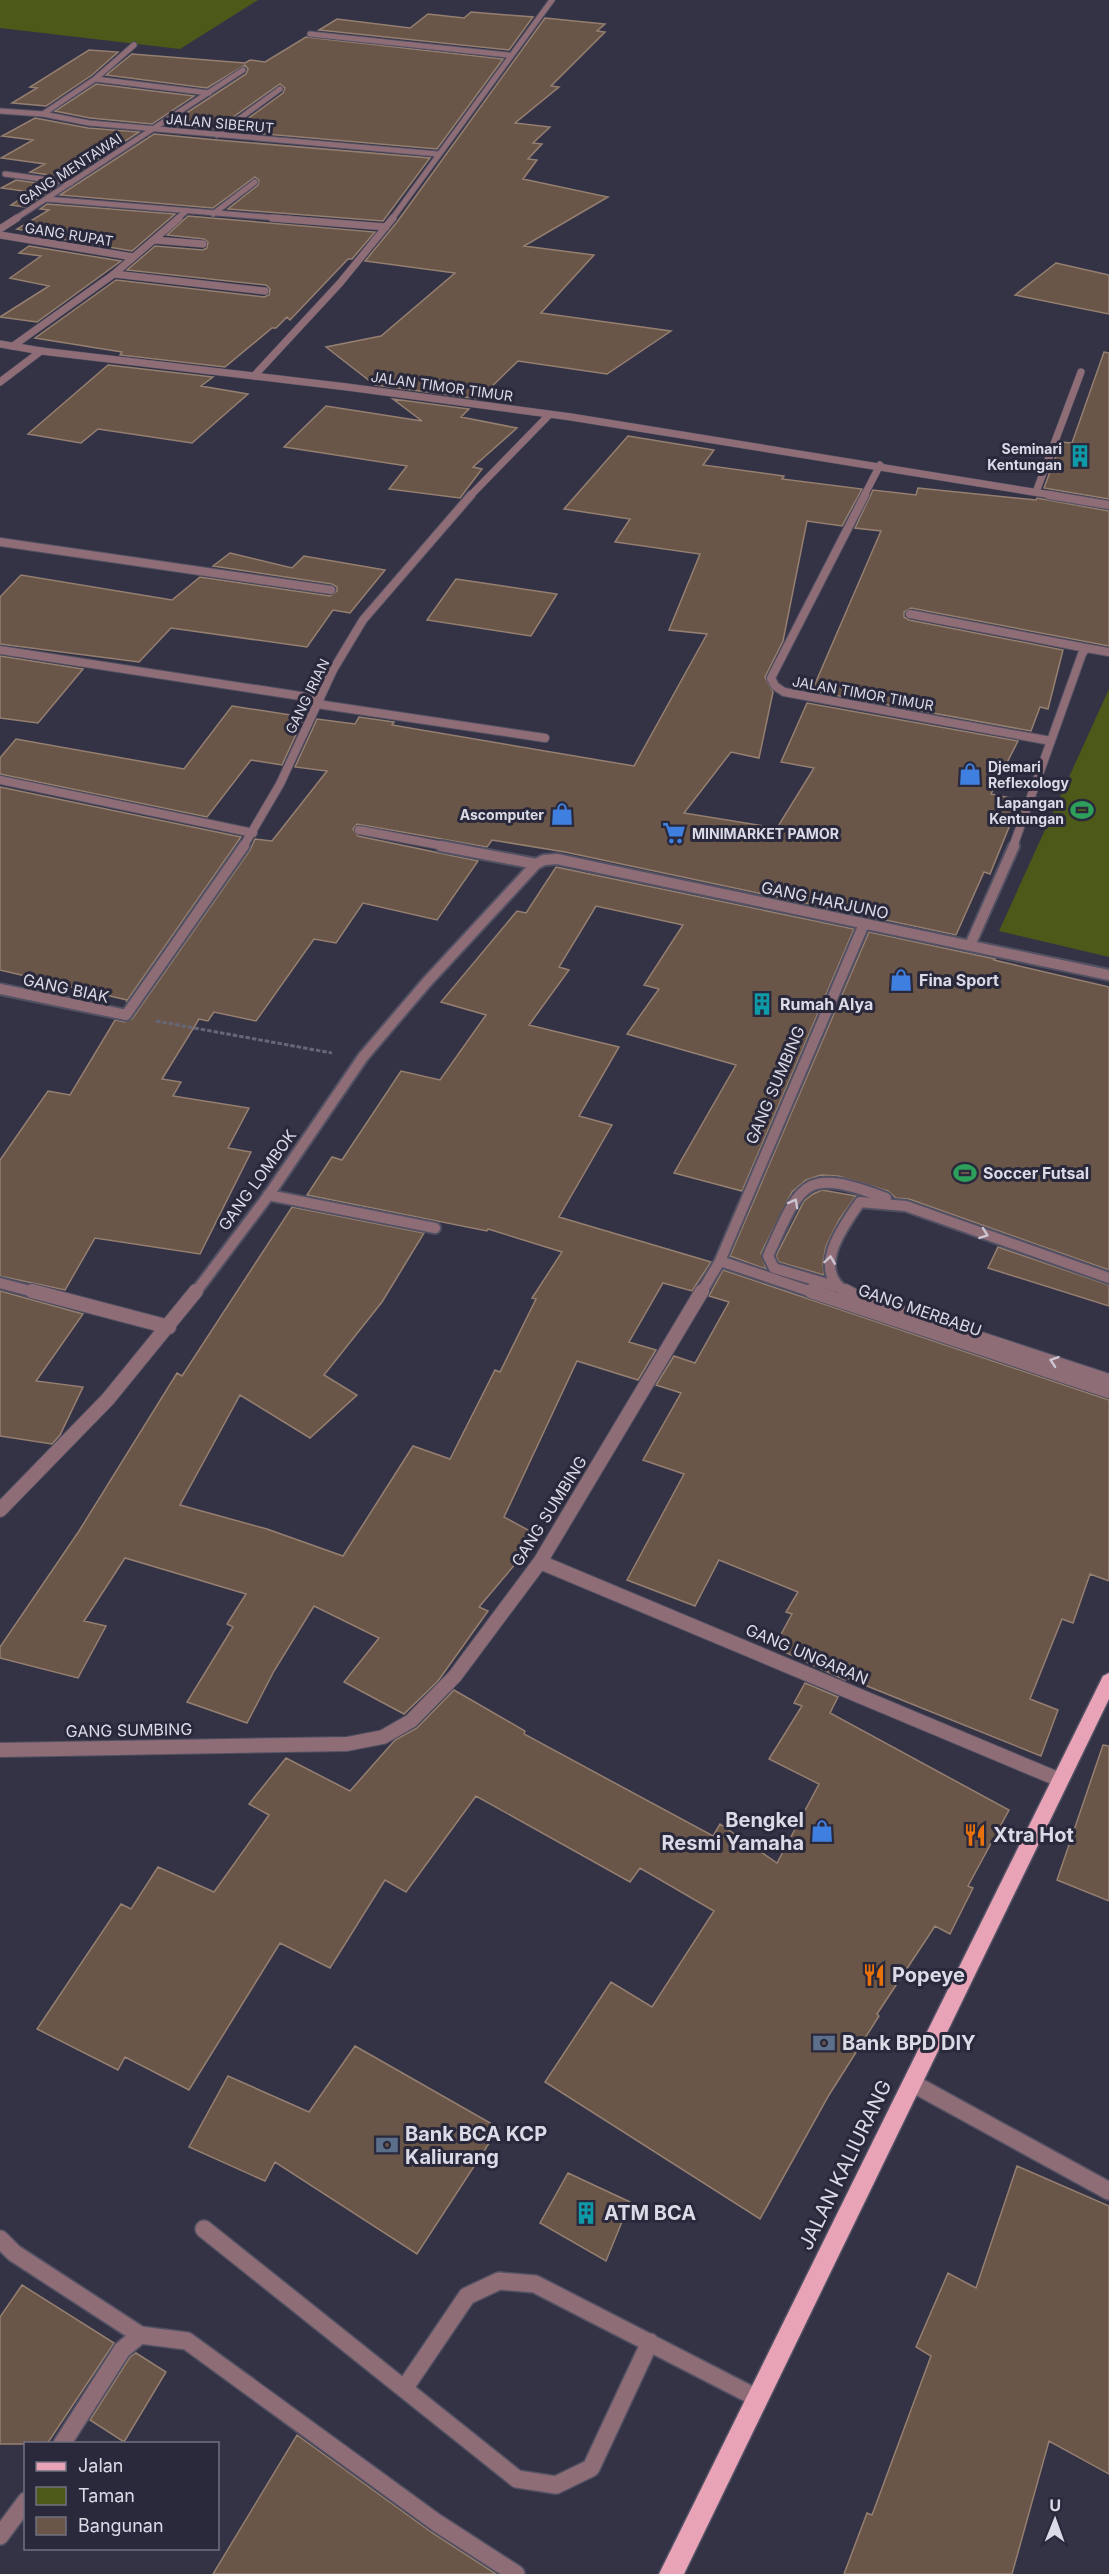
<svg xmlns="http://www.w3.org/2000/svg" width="1109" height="2574" viewBox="0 0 1109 2574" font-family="Inter,sans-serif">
	<rect width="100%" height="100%" fill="#343346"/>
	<path fill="#4c5918" d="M0,0H258L180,49L0,28Z
		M1109,689V957L999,931Z"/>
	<path fill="#6a5648" stroke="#957f71" stroke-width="1.5" d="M471,12L533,17L509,50L319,30L337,19L410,28L428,14L464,18Z
		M545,18L605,24L597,31L605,32L551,86L559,87L515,123L550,127L533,143L542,144L528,159L537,160L523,179L608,197L524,246L594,255L541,313L671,331L607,374L518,361L479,399L375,385L326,347L381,336L455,273L365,261L397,222Z
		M306,37L503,59L437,149L231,131L283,93L285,88L280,84L216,129L168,125L246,74L248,69L245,65L207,88L106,75L132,54L245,63L250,60L265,62Z
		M89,50L118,52L92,75L46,106L12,103L37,88L30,87Z
		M96,84L194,96L152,124L90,118L55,111Z
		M35,118L88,128L139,132L69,178L30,172L45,164L1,158L33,140L2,136Z
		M154,134L217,140L430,158L383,221L228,209L258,185L259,180L255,177L213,208L60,195Z
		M16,180L57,186L25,207L11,205L31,192L1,188Z
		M47,204L175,214L132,251L43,236L47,234L17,229L49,210L40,209Z
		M188,216L375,232L352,259H348L290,320L287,317L276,328H272L225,367L120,355L122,352L35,338L116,280L264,297L269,295L270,289L266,285L127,270L155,246L203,250L207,248L208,242L204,239L167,235Z
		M29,246L121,261L37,322L0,317L49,286L10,278L41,256L19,253Z
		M1056,263L1109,275V314L1015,295Z
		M1104,352L1109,353V499L1044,488L1061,442L1072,443Z
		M108,365L213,377L201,386L248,394L192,443L98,429L81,443L28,434Z
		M393,399L469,409L461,417L517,428L473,467L482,469L460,498L389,489L407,466L284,447L326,406L422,421Z
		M628,436L714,450L703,465L784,476L782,479L862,489L842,526L807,521L783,641L765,677L773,692L759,758L731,752L684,813L777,828L814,768L781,762L807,703L1018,741L991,794L1020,800L990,874L984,872L956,935L565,852L492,840L487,847L357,824L353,829L358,836L478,861L437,920L363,903L336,943L314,939L256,1021L214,1012L208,1021L199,1019L162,1079L181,1082L173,1096L249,1108L228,1148L251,1152L200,1254L95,1238L65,1290L0,1276V1160L48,1091L70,1095L115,1020L125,1022L132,1019L250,850L255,839L272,841L327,771L295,767L317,719L355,724L359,717L394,722L392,725L634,766L707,634L669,630L700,554L615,542L630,519L564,509Z
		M918,488L1036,500L1037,498L1109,511V646L911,608L904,612V617L909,620L1063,650L1048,709L1040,707L1031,731L812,691L881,531L855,528L873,490L916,495Z
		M230,553L292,568L304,556L385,570L350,613L333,610L307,647L171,628L139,662L0,644V597L21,575L172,600L200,577L330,596L337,591V587L332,584L213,566Z
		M456,579L557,594L531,636L427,620Z
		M0,656L83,669L38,723L0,718Z
		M232,706L304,717L282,765L251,760L207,817L0,774V758L16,739L184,769Z
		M0,787L241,837L126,1002L127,1000L0,970Z
		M556,867L854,929L742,1191L674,1173L736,1065L627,1034L659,989L644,985L683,925L596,906L559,967L569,970L529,1025L619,1047L579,1116L612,1125L559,1217L711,1262L692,1291L663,1283L629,1342L656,1350L638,1380L577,1361L504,1517L539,1536L479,1607L488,1611L438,1681L404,1714L344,1682L379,1638L314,1606L274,1671L247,1723L187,1702L233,1627L227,1624L246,1594L125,1558L84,1621L106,1626L78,1678L0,1658V1647L79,1531L177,1373L182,1376L292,1207L424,1233L382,1302L324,1375L357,1395L310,1438L240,1395L180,1505L267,1529L343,1556L413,1446L450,1459L495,1370L500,1372L536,1299L532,1298L562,1252L488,1229L487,1231L307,1195L332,1157L342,1160L401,1071L440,1080L486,1015L441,1002L517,911L526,913Z
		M869,932L995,959L994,960L1109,987V1270L909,1199L896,1198L888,1191L838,1176L821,1175L806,1180L792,1192L761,1253L766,1269L730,1256Z
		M822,1190L856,1196L839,1220L826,1246L823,1262L824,1275L779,1262L776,1256L804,1201L813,1194Z
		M998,1247L1109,1285V1306L988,1268Z
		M723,1270L1109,1400V1581L1090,1574L1073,1623L1062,1619L1030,1699L1058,1710L1041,1756L847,1678L845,1680L774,1647L792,1614L786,1612L798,1592L719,1560L695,1606L627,1580L684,1474L643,1460L681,1393L656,1385L674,1356L695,1363L729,1302L709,1296Z
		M0,1291L83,1314L36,1381L83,1387L60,1435L52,1444L0,1436Z
		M805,1683L838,1697L830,1713L1009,1810L968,1886L973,1888L950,1934L935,1926L877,2014L879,2016L829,2095L760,2219L545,2082L611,1982L652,2007L714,1911L640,1868L630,1882L476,1796L406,1892L385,1880L330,1968L280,1943L189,2090L125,2057L118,2070L37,2029L121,1904L131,1909L158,1867L214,1892L269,1815L249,1804L286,1758L350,1791L395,1740L417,1728L454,1690L525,1731L524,1734L713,1836L720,1824L777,1863L819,1784L769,1759L802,1706L794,1703Z
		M1103,1745L1109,1746V1901L1057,1880Z
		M355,2046L499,2128L417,2254L275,2162L265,2181L189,2147L228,2076L309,2112Z
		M1017,2166L1109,2206V2474L1049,2441L1012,2574H844L867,2513L872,2515L931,2356L916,2347L948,2273L976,2288Z
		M568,2173L630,2202L606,2261L540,2223Z
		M22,2285L114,2343L47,2444H0V2317Z
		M136,2353L166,2372L124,2442L90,2420L130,2357Z
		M297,2435L431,2532L496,2574H213Z"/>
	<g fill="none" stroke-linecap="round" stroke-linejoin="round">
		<g stroke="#525163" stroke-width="8">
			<path id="service-far4" d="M1036,492L1081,372"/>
		</g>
		<g stroke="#525163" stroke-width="10">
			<path id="service-far3" d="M317,704L545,738"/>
		</g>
		<g stroke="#525163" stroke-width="14">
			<path id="service-far2" d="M841,1288L774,1268L768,1256C802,1181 803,1167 886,1198
				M848,1293C809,1272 843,1226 860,1202L906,1206L1109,1278"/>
		</g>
		<g stroke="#525163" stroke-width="16">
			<path id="service-far1" d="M845,1291L862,1300L1109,1381"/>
		</g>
		<g stroke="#525163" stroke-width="20">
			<path id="service" d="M204,2229L517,2479L556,2485L591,2468L650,2342
				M404,2389L467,2296L499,2281L535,2284L757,2398"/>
		</g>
		<g stroke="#525163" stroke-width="7">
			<path id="minor-far5" d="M310,34L508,55
				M95,79L209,93
				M0,111L43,114L89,123L438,154
				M43,114L95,79L134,45
				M217,135L280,89
				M5,174L71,183
				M46,199L290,219
				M213,214L255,182
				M15,219L243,70
				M177,219L185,212
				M392,219L552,0"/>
		</g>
		<g stroke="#525163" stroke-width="8">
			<path id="minor-far4" d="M272,218L386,227
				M0,229L17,218
				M0,235L133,257
				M155,240L203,244
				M114,274L265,291
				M13,346L114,274L179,218
				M254,376L340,283L393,218
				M0,382L41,351
				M470,496L549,415
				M864,496L880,465"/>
		</g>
		<g stroke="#525163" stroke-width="10">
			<path id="minor-far3" d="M865,495L771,678L775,686L784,692L1051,741
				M0,542L331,590
				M910,614L1086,648
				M0,650L320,699
				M0,780L253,833
				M359,830L449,847
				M243,847L280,784L333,670L363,620L471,495
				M1013,847L1082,654L1086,648L1109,652"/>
		</g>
		<g stroke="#525163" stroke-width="14">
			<path id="minor-far2" d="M441,846L536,864
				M971,943L1014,846
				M0,989L126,1015L244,846
				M268,1195L435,1228
				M720,1261L815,1293
				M0,1283L38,1293
				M195,1293L268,1196L363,1057L426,983L536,864L544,860L557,859L1109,975
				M701,1293L720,1261L864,924"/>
		</g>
		<g stroke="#525163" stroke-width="16">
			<path id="minor-far1" d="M32,1291L169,1327
				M811,1291L1109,1391
				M0,1510L108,1399L196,1291
				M540,1562L1060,1780
				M0,1750L347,1744L383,1737L411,1721L455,1676L540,1562L702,1291"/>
		</g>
		<g stroke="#525163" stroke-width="20">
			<path id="minor" d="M912,2083L1109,2191
				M0,2239L14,2253L140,2335
				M62,2444L122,2350L140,2335L187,2341L437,2523L516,2574
				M0,2536L26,2501"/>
		</g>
		<g stroke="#525163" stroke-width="8">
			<path id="tertiary-far1" d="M0,344L41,351L347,387L571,417L1058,496"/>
		</g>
		<g stroke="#525163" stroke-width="10">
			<path id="tertiary" d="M1049,495L1109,505"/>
		</g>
		<g stroke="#525163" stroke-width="3">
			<path id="primary" d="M1109,1673V1699L684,2574H659L1103,1676Z"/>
		</g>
		<path stroke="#676677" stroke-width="3" stroke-dasharray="4.5 2" stroke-linecap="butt" d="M156,1021L332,1053"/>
		<use href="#service-far4" stroke="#8f6d77" stroke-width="7"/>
		<use href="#service-far3" stroke="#8f6d77" stroke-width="8"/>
		<use href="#service-far2" stroke="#8f6d77" stroke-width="10"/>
		<use href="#service-far1" stroke="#8f6d77" stroke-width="14"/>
		<use href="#service" stroke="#8f6d77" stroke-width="17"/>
		<use href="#minor-far5" stroke="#8f6d77" stroke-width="5"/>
		<use href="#minor-far4" stroke="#8f6d77" stroke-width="7"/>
		<use href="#minor-far3" stroke="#8f6d77" stroke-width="8"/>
		<use href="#minor-far2" stroke="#8f6d77" stroke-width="10"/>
		<use href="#minor-far1" stroke="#8f6d77" stroke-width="14"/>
		<use href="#minor" stroke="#8f6d77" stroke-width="17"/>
		<use href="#tertiary-far1" stroke="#8f6d77" stroke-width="7"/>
		<use href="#tertiary" stroke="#8f6d77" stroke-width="8"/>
		<use href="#primary" fill="#e8a3b7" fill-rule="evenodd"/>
	</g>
	<defs><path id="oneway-chevron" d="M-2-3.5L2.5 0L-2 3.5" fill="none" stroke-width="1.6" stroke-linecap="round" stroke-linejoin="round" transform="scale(1.5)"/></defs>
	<g stroke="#ccc5d1">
		<use href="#oneway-chevron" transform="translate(794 1203) rotate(-61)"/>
		<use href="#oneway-chevron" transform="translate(984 1234) rotate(20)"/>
		<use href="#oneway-chevron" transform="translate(830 1260) rotate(-82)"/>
		<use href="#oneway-chevron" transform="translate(1054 1361) rotate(-161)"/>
	</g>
	<defs>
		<g id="building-bare" transform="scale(1.8)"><path d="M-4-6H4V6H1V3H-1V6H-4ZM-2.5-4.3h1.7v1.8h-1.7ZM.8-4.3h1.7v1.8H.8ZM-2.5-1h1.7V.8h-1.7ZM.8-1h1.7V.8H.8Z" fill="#0f9aa8" stroke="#2a293c" stroke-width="2.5" paint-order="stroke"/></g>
		<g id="shop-bare" transform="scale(1.8)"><path d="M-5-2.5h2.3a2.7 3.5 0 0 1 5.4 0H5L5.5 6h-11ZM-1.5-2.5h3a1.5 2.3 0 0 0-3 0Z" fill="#3f7fe0" stroke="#2a293c" stroke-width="2.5" paint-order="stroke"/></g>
		<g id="stadium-bare" transform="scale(1.8)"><path d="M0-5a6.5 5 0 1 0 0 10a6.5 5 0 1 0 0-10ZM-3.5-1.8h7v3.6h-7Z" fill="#2e9e5b" stroke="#2a293c" stroke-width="2.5" paint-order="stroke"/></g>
		<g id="supermarket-bare" transform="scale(1.8)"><path d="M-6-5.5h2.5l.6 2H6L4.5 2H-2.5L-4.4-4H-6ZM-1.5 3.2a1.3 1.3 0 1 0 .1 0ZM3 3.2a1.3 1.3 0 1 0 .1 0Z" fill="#3f7fe0" stroke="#2a293c" stroke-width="2.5" paint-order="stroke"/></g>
		<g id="restaurant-bare" transform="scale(1.8)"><path d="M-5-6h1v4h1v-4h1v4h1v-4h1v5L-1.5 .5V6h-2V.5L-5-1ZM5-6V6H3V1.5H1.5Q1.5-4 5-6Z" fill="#e8710a" stroke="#2a293c" stroke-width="2.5" paint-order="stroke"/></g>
		<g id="bank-bare" transform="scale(1.8)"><path d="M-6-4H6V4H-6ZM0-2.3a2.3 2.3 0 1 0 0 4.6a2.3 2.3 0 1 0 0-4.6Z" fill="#5c6f8a" stroke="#2a293c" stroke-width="2.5" paint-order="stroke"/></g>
	</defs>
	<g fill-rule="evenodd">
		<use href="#building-bare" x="1080" y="456"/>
		<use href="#shop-bare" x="970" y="774"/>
		<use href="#stadium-bare" x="1082" y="810"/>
		<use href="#shop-bare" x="562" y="814"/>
		<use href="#supermarket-bare" x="674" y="833"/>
		<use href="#shop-bare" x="901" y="980"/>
		<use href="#building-bare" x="762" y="1004"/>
		<use href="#stadium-bare" x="965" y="1173"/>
		<use href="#shop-bare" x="822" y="1831"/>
		<use href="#restaurant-bare" x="975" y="1835"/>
		<use href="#restaurant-bare" x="874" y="1975"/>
		<use href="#bank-bare" x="824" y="2043"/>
		<use href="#bank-bare" x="387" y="2145"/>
		<use href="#building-bare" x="586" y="2213"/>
	</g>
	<g text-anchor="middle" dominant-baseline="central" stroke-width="6" stroke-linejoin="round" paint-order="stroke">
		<g font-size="14" fill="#dbdbe7" stroke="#2a293c">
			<text transform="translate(220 123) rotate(5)">JALAN SIBERUT</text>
			<text transform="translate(70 169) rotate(-33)">GANG MENTAWAI</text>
			<text transform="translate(69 234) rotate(9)">GANG RUPAT</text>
			<text transform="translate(442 386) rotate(8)">JALAN TIMOR TIMUR</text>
			<text transform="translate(863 693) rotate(10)">JALAN TIMOR TIMUR</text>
			<text transform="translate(307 696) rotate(-64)">GANG IRIAN</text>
		</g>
		<g font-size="14" font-weight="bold" fill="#dbdbe7" stroke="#2a293c" text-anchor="end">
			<text x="1062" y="448">Seminari<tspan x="1062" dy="16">Kentungan</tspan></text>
			<text x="988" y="766" text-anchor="start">Djemari<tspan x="988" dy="16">Reflexology</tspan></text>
			<text x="1064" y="802">Lapangan<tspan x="1064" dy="16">Kentungan</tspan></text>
			<text x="544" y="814">Ascomputer</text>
			<text x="692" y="833" text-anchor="start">MINIMARKET PAMOR</text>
		</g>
		<g font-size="16" fill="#dbdbe7" stroke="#2a293c">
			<text transform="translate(825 900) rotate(12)">GANG HARJUNO</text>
			<text transform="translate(66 988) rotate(12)">GANG BIAK</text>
			<text transform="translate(775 1085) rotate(-67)">GANG SUMBING</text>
			<text transform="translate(257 1180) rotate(-54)">GANG LOMBOK</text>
			<text transform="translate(920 1310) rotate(19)">GANG MERBABU</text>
			<text transform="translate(549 1511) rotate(-58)">GANG SUMBING</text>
			<text transform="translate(807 1654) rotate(23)">GANG UNGARAN</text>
			<text transform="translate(129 1730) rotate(-1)">GANG SUMBING</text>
		</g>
		<g font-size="16" font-weight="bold" fill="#dbdbe7" stroke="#2a293c" text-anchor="start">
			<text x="919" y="980">Fina Sport</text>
			<text x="780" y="1004">Rumah Alya</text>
			<text x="983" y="1173">Soccer Futsal</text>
		</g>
		<g font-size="20" font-weight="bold" fill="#dbdbe7" stroke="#2a293c" text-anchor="start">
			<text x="804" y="1820" text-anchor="end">Bengkel<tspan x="804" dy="23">Resmi Yamaha</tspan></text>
			<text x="993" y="1835">Xtra Hot</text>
			<text x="892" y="1975">Popeye</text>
			<text x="842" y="2043">Bank BPD DIY</text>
			<text x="405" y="2134">Bank BCA KCP<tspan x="405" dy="23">Kaliurang</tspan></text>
			<text x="604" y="2213">ATM BCA</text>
		</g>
		<g font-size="20" fill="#dbdbe7" stroke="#2a293c">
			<text transform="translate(845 2165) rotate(-64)">JALAN KALIURANG</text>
		</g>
	</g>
	<rect x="24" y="2442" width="195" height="108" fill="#2a293c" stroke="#717080" stroke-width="1.5"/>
	<rect x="36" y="2462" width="30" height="9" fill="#e8a3b7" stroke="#717080" stroke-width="1.5"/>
	<text x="78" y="2472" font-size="18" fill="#dbdbe7">Jalan</text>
	<rect x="36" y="2487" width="30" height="18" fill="#4c5918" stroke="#717080" stroke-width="1.5"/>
	<text x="78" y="2502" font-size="18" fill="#dbdbe7">Taman</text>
	<rect x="36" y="2517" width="30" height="18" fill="#6a5648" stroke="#717080" stroke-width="1.5"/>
	<text x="78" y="2532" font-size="18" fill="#dbdbe7">Bangunan</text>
	<g transform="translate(1055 2520) rotate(1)" stroke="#2a293c" stroke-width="4.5" paint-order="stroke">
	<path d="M0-4.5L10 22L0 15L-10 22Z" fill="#dbdbe7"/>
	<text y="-9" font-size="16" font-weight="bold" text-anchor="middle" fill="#dbdbe7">U</text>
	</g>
</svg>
